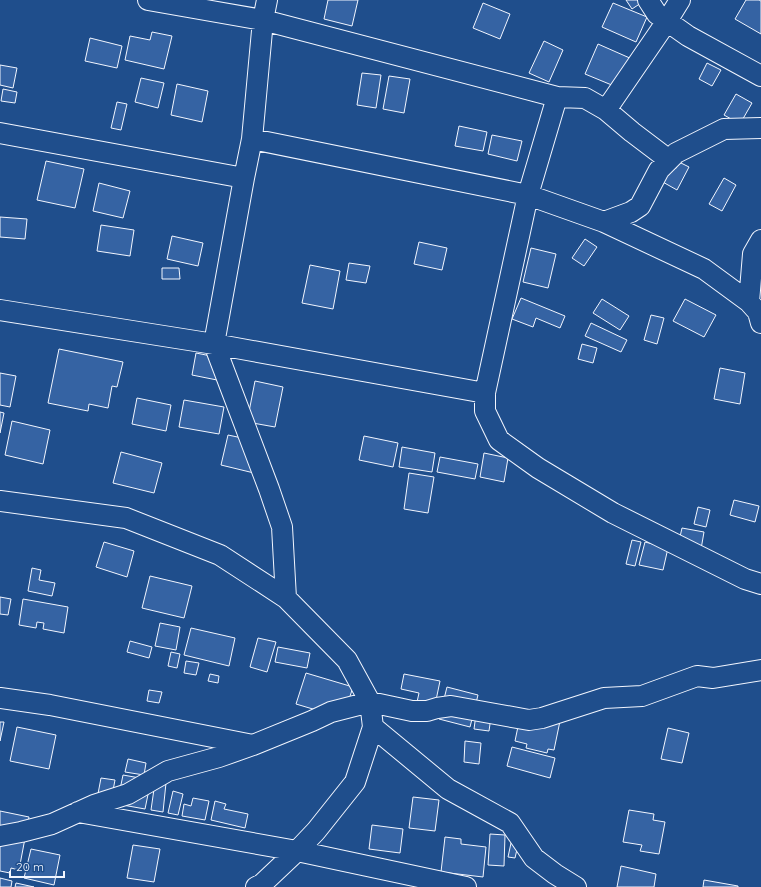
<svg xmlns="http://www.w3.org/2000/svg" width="761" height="887" viewBox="0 0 761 887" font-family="Quicksand,sans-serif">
	<rect width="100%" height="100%" fill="#1f4e8c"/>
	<path fill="#3563a3" stroke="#f2f6ff" d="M328,0H358L352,26L324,19Z
		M626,0H639L641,3L632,9Z
		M746,0H759L761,1V34L735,19Z
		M483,3L510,14L500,39L473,28Z
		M613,3L647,17L636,42L602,27Z
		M152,32L172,36L164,69L125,60L130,36L150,40Z
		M90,38L122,46L117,68L85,61Z
		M544,41L563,50L549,82L529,73Z
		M598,44L632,59L619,88L585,74Z
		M707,63L721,70L712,86L699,79Z
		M0,65L17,68L13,88L0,85Z
		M362,73L381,75L376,108L357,105Z
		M389,76L410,79L404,113L383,109Z
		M141,78L164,83L158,108L135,102Z
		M177,84L208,91L202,122L171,115Z
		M3,89L17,92L15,103L1,101Z
		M736,94L752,103L740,124L724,115Z
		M117,102L127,104L121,130L111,128Z
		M459,126L487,132L483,151L455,146Z
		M492,135L522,141L517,161L488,154Z
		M673,159L689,167L677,190L661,181Z
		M46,161L84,169L75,208L37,200Z
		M724,178L736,185L722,211L709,204Z
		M99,183L130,191L123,218L93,211Z
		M0,217L27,219L25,239L0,237Z
		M101,225L134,230L130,256L97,251Z
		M172,236L203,243L198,266L167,259Z
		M585,239L597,247L584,266L572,258Z
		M419,242L447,248L442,270L414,264Z
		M531,248L556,254L548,288L523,282Z
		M349,263L370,266L366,283L346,280Z
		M310,265L340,271L333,309L302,303Z
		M162,268H179L180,279H162Z
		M521,298L565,316L560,328L536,318L533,327L512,319Z
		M602,299L629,316L620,330L593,313Z
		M685,299L716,315L704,337L673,321Z
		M651,315L664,318L657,344L644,340Z
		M591,323L627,340L621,352L585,336Z
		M582,344L597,348L593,363L578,359Z
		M59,349L123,362L117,387L112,386L108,408L89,404L88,411L48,403Z
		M196,353L221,358L217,380L192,375Z
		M720,368L745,373L740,404L714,399Z
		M0,373L16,376L10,407L0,405Z
		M255,381L283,387L275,427L247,422Z
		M137,398L171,405L166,431L132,424Z
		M184,400L224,407L219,434L179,427Z
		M0,412L4,413L0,433Z
		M12,421L50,430L43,464L5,455Z
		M228,435L261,442L254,473L221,465Z
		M364,436L398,443L393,467L359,460Z
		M402,447L435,453L432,472L399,467Z
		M121,452L162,463L154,493L113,483Z
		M484,453L508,458L504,482L480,477Z
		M440,457L478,464L475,479L437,472Z
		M409,473L434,477L428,513L404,509Z
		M734,500L759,506L755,522L730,515Z
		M698,507L710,510L706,527L694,524Z
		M682,528L704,532L700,555L677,550Z
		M632,540L641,542L635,566L626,564Z
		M104,542L134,551L127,577L96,567Z
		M645,542L668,548L663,570L639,565Z
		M32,568L41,570L39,580L55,583L52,596L28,591Z
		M150,576L192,586L184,618L142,608Z
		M0,597L11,599L8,615L0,614Z
		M23,599L68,607L64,633L43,629L44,623L37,622L36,628L19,625Z
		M160,623L180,627L176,650L155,646Z
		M191,628L235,638L229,666L184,655Z
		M258,638L276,642L267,672L250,667Z
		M130,641L152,647L149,658L127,652Z
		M278,647L310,653L307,668L275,662Z
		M171,652L180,654L177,668L168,666Z
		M186,661L199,663L196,675L184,673Z
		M306,673L353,687L343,718L296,704Z
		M210,674L219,676L218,683L208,681Z
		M404,674L440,681L435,705L417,702L419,693L401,689Z
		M447,687L478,695L470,727L439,719Z
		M149,690L162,692L159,703L147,701Z
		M477,707L492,710L489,731L474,729Z
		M521,712L560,721L554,750L548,749L547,753L526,748L527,744L515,741Z
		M0,722H4L0,741Z
		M17,727L56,735L49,769L10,761Z
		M668,728L689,733L682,763L661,759Z
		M465,741L481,743L479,764L464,762Z
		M512,747L555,758L550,778L507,766Z
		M128,759L146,763L144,775L125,772Z
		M123,775L151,780L145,809L117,804Z
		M101,778L115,780L111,801L97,799Z
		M155,782L166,783L163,812L151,810Z
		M173,791L183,794L178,815L168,813Z
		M413,797L439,800L435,831L409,828Z
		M193,798L209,801L205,820L182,816L184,804L191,806Z
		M215,801L226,804L224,809L248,814L245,828L211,820Z
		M629,810L654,814L653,820L665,822L659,854L640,851L642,845L623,842Z
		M0,811L29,817L19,870L11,868L10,873L0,871Z
		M372,825L403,829L400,853L369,849Z
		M490,834L505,835L504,866L488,865Z
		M445,837L461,839V844L486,847L483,877L441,872Z
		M511,843L518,845L515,858L508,857Z
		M133,845L160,849L154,882L127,878Z
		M31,849L60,855L54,885L24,878Z
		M621,866L656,874L654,887H617Z
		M0,878L12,881L11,887H0Z
		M704,880L738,886V887H703Z
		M16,883L34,887H15Z"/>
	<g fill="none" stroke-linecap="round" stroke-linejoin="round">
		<g stroke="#f2f6ff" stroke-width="22">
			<path id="minor" d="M148,0L263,20L557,97L585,98L606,110L632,132L669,160
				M267,0L263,20L252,139L244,178L214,344L269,489L282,527L286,598
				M648,0L657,14L688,36L761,76
				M557,97L528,195L485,393V411L499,440L538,468L613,513L745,579L761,584
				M606,110L667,21L680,0
				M0,133L244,178
				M252,139L528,195L604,222L704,269L749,302L758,312L761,323
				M604,222L631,212L640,206L659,170L676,153L724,129L761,128
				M749,302L753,254L761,240
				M0,310L214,344L485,393
				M0,501L126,518L220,555L286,598L347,660L370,702L373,727L448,789L510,823L534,858L555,874L576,887
				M0,698L50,705L253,745
				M78,812L297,851L466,887
				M0,836L21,832L52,824L94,805L128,794L168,771L219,757L253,745L312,721L331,712L370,702L412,711H427L437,708L451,706L529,720L542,718L604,698L642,696L697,676L713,678L761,670
				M256,887L262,884L297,851L316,831L355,782L373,727"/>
		</g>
		<use href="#minor" stroke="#1f4e8c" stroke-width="20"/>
	</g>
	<path d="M10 871v6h54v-6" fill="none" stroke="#f2f6ff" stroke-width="2"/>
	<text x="16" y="871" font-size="12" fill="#f2f6ff" stroke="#1f4e8c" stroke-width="3" paint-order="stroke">20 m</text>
</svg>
